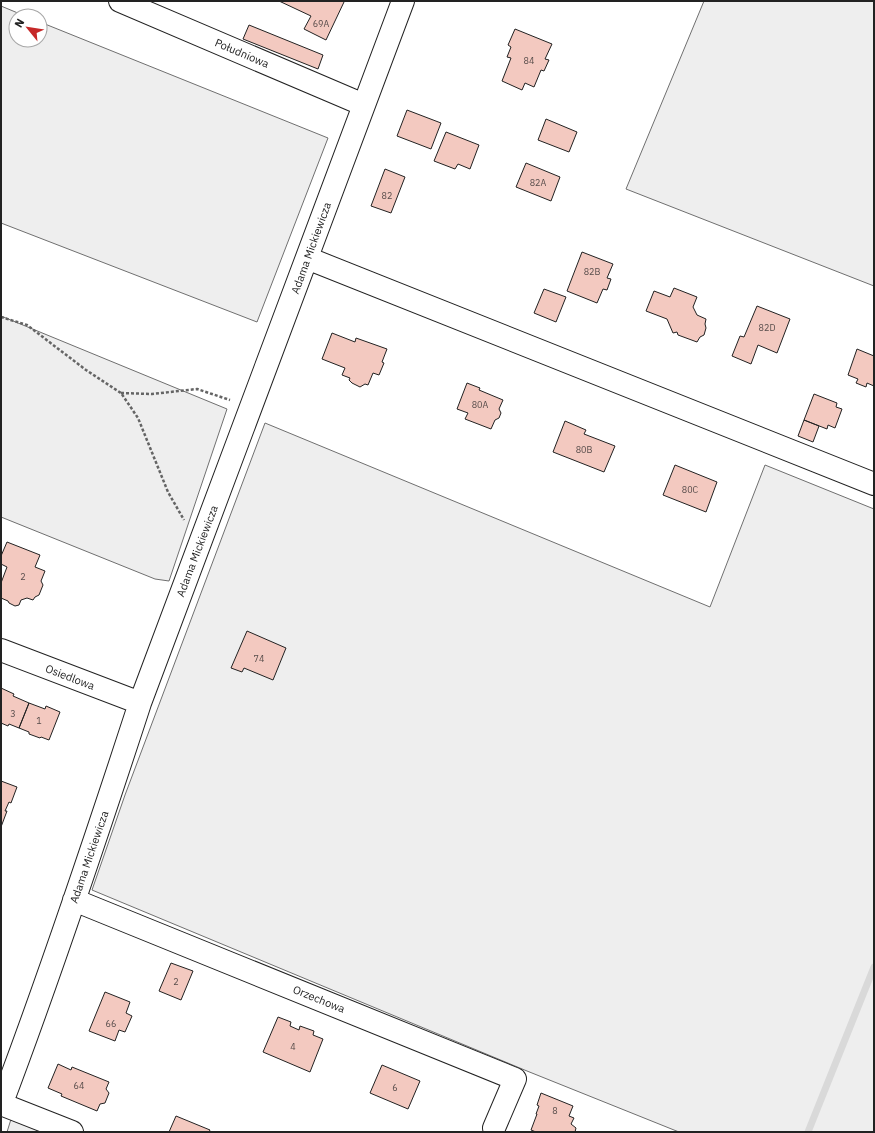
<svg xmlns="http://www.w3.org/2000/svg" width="875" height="1133" viewBox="0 0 875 1133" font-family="'IBM Plex Sans',sans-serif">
	<rect width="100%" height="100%" fill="#fff"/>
	<path fill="#eee" stroke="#6f6f6f" d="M704,1H874V286L626,189Z
		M1,6L25,16H16V40H40V22L328,138L257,322L1,223Z
		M1,316L227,409L169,581L155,579L1,517Z
		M265,423L710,607L765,465L874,509V1132H679L527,1071L92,890L125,795Z
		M12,1116L53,1132H7Z"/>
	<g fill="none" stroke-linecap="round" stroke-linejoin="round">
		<path stroke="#d9d9d9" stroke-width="7" d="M808,1132L874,967"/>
	</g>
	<path fill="#f3c9c0" stroke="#222" d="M279,1H343L344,2L326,40L304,29L311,16Z
		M249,25L323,55L318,69L243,39Z
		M515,29L552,44L545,59L549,60L544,71L541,70L534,87L525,83L522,90L502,81L511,58L507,57L511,47L508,45Z
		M407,110L441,123L431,149L397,136Z
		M546,119L577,132L569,152L538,140Z
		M446,132L479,145L470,169L458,164L455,169L434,161Z
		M526,163L560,177L551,201L516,187Z
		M385,169L405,177L391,213L371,206Z
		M582,252L613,264L607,278L611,279L607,290L603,289L597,303L567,291Z
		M674,288L697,297L693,307L697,315L706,319L705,324L706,328L704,335L700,337L697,342L678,335L677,332L673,333L667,319L646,311L654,291L670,297Z
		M544,289L566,297L556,322L534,313Z
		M757,306L790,319L777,353L758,345L751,364L732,356L740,336L744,337Z
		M332,333L355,342L356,338L387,349L382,362L384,363L379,375L373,373L368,385L365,384L360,387L352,383L349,380L350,378L342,375L345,368L322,359Z
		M857,349L874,356V386L867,383L866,387L856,383L858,379L848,375Z
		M467,383L480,388L479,390L503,400L499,409L501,413L499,418L495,420L491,429L465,419L468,413L457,409Z
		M814,394L837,403L836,407L842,409L835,428L828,425L827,429L804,420Z
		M804,420L819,426L813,442L798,436Z
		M565,421L586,430L584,434L615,446L604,472L553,452Z
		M675,465L717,482L706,512L663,495Z
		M7,542L40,555L35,567L45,571L41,581L43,585L39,595L35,597L33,600L27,598L21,600L19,605L15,606L9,603L8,601L1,598V583L7,567L1,564V556Z
		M247,631L286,648L273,680L244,668L242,672L231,668Z
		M1,688L14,694L13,696L29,703L19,728L9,724L8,726L1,723Z
		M29,703L45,709L46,706L60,712L49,740L41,737L40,738L29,734V732L19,728Z
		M1,781L17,787L11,803L9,802L5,811H7L1,827Z
		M171,963L193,971L181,1000L159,991Z
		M105,992L130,1002L126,1013L132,1016L125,1032L119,1030L115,1041L89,1031Z
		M278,1017L291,1022L290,1026L299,1030L300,1026L314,1031L313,1035L323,1039L310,1072L263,1052Z
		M58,1064L71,1070L72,1067L109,1082L106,1089L109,1093L105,1103L100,1104L97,1111L61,1096L62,1094L48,1088Z
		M382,1065L420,1081L408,1109L370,1093Z
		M541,1093L573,1106L569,1116L574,1118L571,1124L576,1128L575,1132H536L531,1130L537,1114H536L539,1106L537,1105Z
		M176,1116L210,1130L209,1132H169Z"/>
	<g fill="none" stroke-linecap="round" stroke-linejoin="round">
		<g stroke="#222" stroke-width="24">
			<path id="minor" d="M120,1L364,105
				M307,258L874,484
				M1,650L140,703
				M74,900L515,1079L494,1128
				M1,1104L72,1132
				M1,1105C51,973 96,838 140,703L403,1"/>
		</g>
		<path stroke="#646464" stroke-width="2.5" stroke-dasharray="3 2" stroke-linecap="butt" d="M1,317L27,325L86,370L121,393L138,418L168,492L184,520
			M121,393L152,394L197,389L230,400"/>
		<use href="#minor" stroke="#fff" stroke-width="22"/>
	</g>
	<g text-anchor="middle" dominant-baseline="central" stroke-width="3" stroke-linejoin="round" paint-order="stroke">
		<g font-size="9" fill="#564c4a">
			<text x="321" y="23">69A</text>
			<text x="529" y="60">84</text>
			<text x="538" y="182">82A</text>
			<text x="387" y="195">82</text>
			<text x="592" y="271">82B</text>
			<text x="767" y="327">82D</text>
			<text x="480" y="404">80A</text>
			<text x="584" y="449">80B</text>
			<text x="690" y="489">80C</text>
			<text x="23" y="576">2</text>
			<text x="259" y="658">74</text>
			<text x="13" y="713">3</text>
			<text x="39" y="720">1</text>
			<text x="176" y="981">2</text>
			<text x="111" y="1023">66</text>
			<text x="293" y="1046">4</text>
			<text x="79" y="1085">64</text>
			<text x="395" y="1087">6</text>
			<text x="555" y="1110">8</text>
		</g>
		<g font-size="11" fill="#222" stroke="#fff">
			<text transform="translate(242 53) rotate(23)">Południowa</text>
			<text transform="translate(311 248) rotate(-70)">Adama Mickiewicza</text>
			<text transform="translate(197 551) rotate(-69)">Adama Mickiewicza</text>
			<text transform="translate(70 677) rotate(21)">Osiedlowa</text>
			<text transform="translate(89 857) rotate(-71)">Adama Mickiewicza</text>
			<text transform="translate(319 999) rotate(22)">Orzechowa</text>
		</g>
	</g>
	<rect width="875" height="1133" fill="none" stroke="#222222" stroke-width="4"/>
	<g transform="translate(28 28) rotate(300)"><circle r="19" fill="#ffffff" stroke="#a7a7a7"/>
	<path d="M0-3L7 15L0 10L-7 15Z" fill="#c62828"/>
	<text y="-6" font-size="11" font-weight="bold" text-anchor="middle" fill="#222222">N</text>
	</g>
</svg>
